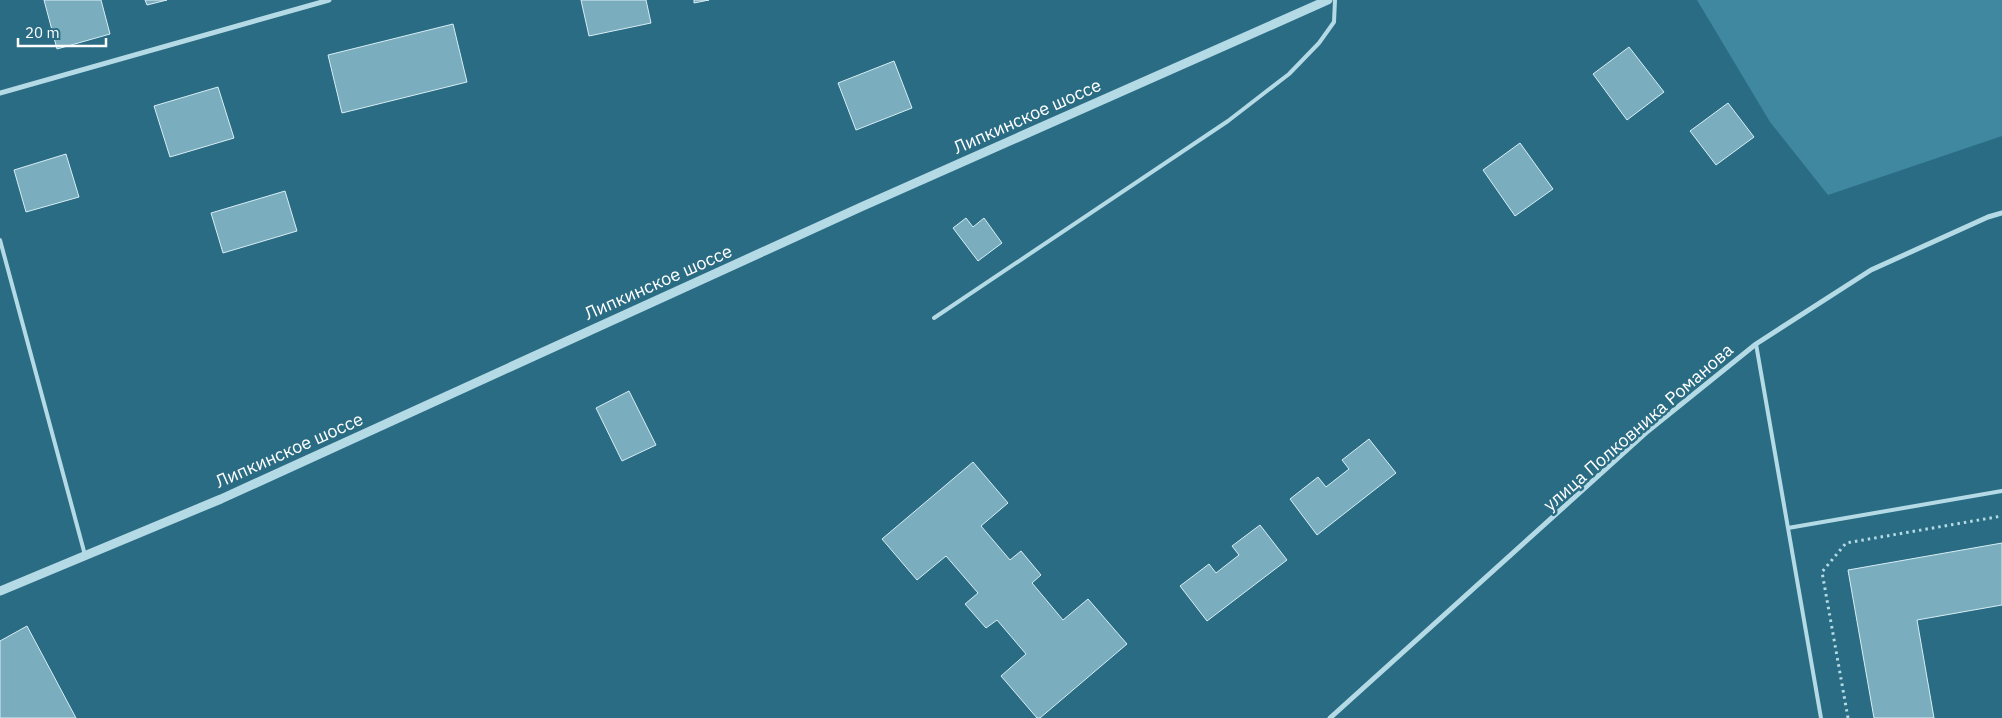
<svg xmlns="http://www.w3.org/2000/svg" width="2002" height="718" viewBox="0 0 2002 718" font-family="'IBM Plex Sans',sans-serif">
	<rect width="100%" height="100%" fill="#2a6c83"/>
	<path fill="#3f889f" d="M1697,0H2002V136L1828,195L1770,122Z"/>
	<path fill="#7aadbe" stroke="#d7eef5" d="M44,0H101L110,34L57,49Z
		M145,0H167L147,5Z
		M581,0H646L651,23L589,36Z
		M694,0H709L694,3Z
		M453,24L467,82L342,113L328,55Z
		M1629,47L1664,92L1627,120L1593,74Z
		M894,61L912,108L856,130L838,83Z
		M218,87L234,138L170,157L154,106Z
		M1728,103L1754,137L1716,165L1690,131Z
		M1520,143L1553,189L1515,216L1483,170Z
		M66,154L79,197L26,212L14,170Z
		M285,191L297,231L223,253L211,213Z
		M966,218L973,227L984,218L1002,243L978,261L953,228Z
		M629,391L656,445L622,461L596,408Z
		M1369,439L1396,473L1317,535L1290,499L1318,477L1326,487L1349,469L1342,460Z
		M973,462L1008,503L981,526L1010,560L1021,551L1041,575L1032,583L1063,620L1088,599L1127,644L1040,718H1037L1001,676L1026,654L997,620L986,628L965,604L978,593L946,556L917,580L882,539Z
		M1260,525L1287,560L1207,621L1180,586L1209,564L1216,573L1239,555L1232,546Z
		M2002,543V605L1917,620L1934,718H1874L1848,570Z
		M27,626L76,718H0V641Z"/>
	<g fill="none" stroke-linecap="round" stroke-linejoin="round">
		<path stroke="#b4dae6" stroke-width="3" stroke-dasharray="2.5 4" stroke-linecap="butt" d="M1848,718L1822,572L1846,543L2002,516"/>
		<path stroke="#b4dae6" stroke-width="4" d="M0,240L85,555
			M934,318L1228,121L1289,74L1319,43L1334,22L1335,0
			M1756,344L1788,528
			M1821,718L1788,528L2002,491"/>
		<path stroke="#b4dae6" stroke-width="5" d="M0,93L329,0
			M1330,718L1648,431L1756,344L1871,270L1988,217L2002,213"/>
		<path stroke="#b4dae6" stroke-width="9" d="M0,591L221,499L861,207L1328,0"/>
	</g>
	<g text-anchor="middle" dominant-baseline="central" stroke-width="5" stroke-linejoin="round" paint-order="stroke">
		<g font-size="18" fill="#fff" stroke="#2a6c83">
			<text transform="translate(1027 116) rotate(-24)">Липкинское шоссе</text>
			<text transform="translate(658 282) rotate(-24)">Липкинское шоссе</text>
			<text transform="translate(1638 427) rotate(-41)">улица Полковника Романова</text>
			<text transform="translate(289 450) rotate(-24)">Липкинское шоссе</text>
		</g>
	</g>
	<path d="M18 38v8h88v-8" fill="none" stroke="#ffffff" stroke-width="2.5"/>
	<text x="25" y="38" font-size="15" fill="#ffffff" stroke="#2a6c83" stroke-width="4" paint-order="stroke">20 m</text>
</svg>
